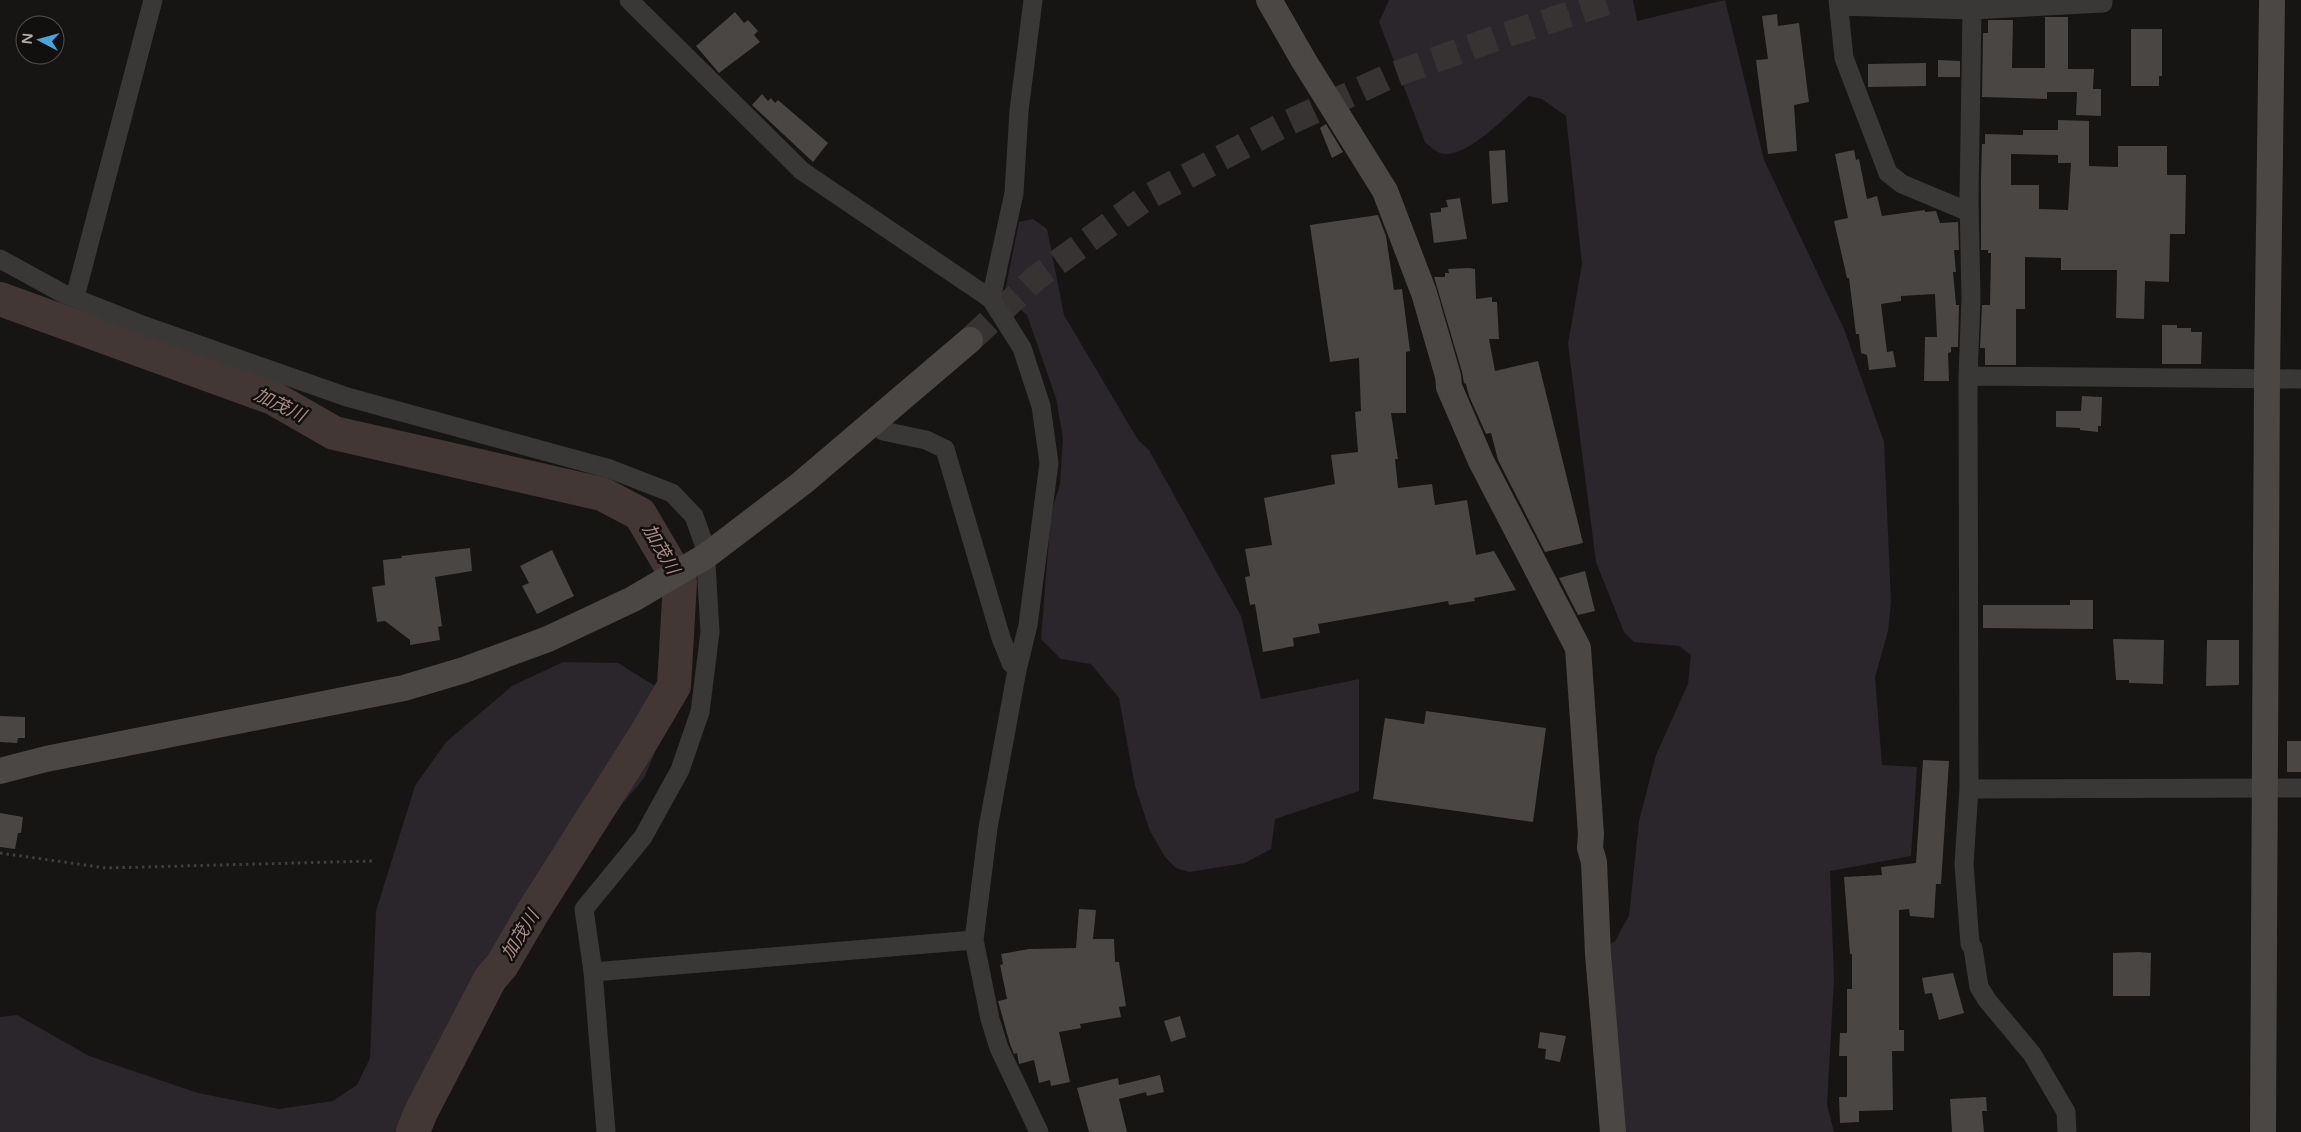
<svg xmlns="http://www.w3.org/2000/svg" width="2301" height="1132" viewBox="0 0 2301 1132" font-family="'Varela Round','Noto Sans JP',sans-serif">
	<rect width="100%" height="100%" fill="#161514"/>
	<path fill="#2b252c" d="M1389,0H1633L1637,21L1725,0L1764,160L1844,329L1884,442L1891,602L1888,631L1875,677L1882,765L1917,767L1911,856L1830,871L1834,979L1827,1105L1834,1132H1609L1603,949L1615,941L1629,916L1639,821L1656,755L1688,684L1691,655L1679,646L1634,642L1624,632L1596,562L1568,344L1582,264L1566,116L1542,99L1529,96C1509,113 1474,152 1448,154C1438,155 1432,148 1425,142L1379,22Z
		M1033,219L1047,229L1064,315L1138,440L1149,450L1241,616L1261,699L1359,679V791L1275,819L1271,849L1245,863L1189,872L1176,868L1165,857L1150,831L1135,786L1119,698L1091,664L1061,659L1041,639L1051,513L1060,484L1063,438L1056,398L1027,315L1004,296L1019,222Z
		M563,662L618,663L665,692L669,720L644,778L488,964L406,1132H0V1017L17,1015L89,1056L198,1093L279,1109L333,1101L357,1085L370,1058L376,911L415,786L446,742L512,686Z"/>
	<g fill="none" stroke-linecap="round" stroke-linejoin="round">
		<path stroke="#433735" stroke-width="34" d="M0,299L273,398L334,433L602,494L640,514L680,582L674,686L644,737L533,912L502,965L490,979L420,1114L413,1132"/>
	</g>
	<path fill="#494644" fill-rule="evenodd" d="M735,12L744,23L748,20L758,31L754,35L760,42L719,73L696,46Z
		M1777,14L1778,26L1799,23L1809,102L1794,105L1797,151L1768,154L1756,60L1768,59L1762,16Z
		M2045,17H2068V69H2094L2093,89H2101V116L2076,115L2077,92H2047V99L1982,97L1983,33H1988V20H2013L2012,68H2045Z
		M2131,29H2162V76H2159V86H2131Z
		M1938,60L1960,61V77H1938Z
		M1926,63V86L1868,87V64Z
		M762,94L768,101L771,98L775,103L778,100L828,143L813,162L752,105Z
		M2058,120L2089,121V166L2118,167V146H2167V175H2186L2185,234H2170L2169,282L2145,281L2144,319L2116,318L2117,270H2061V258L2025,257V309H2016V365H1985V348H1980L1982,305H1990L1991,253H1988V250H1981V179L1982,144H1985V134L2023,135V130H2058ZM2011,154L2058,155V163H2071L2068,210L2039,209V185H2011Z
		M1326,124L1343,152L1332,158L1320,128Z
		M1505,150L1508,202L1492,204L1489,151Z
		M1854,150L1856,160L1859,159L1867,199L1877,196L1882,216L1925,210V212L1936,211L1940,223L1958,222L1959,250H1954L1956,272H1953L1956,305H1959L1958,347H1951V352L1948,353L1949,381H1924L1925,337H1937L1935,294L1901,296V301L1881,304L1887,352L1893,351L1896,367L1869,370L1867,355L1861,353L1859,334H1856L1849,278H1847L1834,221L1848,218L1835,154Z
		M1460,198L1467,239L1434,243L1430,213L1441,212V208L1448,207L1446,200Z
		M1378,215L1386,236L1394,290L1402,289L1410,351L1406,352V413H1391L1398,459H1395L1398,488L1432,484L1435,505L1467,500L1476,555L1494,551L1516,590L1474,598L1475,601L1449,605L1448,601L1318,624L1320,633L1293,638L1294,646L1263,652L1255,604L1250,605L1245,577L1250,576L1245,549L1272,545L1264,498L1335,484L1331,455L1358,452L1355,412L1361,411L1359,358L1330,362L1310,225Z
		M1469,268L1475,269L1476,299L1492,297V302H1497L1499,339H1489L1495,371L1538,361L1583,543L1545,552L1498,460L1491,433L1486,434L1469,396L1466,384L1464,383L1462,372L1434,277H1445V273H1449L1448,269Z
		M2162,325H2177V328H2191V332H2202L2201,364H2162Z
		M2082,396L2102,397L2101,426H2098V432L2080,430V428L2056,427V411H2081Z
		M470,548L472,571L435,577L442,626L438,627L440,640L410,645V640L385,621L377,622L372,587L385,585L383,560L402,558L401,556Z
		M552,550L574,596L537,614L522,586L529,583L520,566Z
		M1585,571L1595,611L1578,615L1559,578Z
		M2070,600H2093V629L1983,628V605H2070Z
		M2113,639L2164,640L2163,684L2129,683V680H2116Z
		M2207,640H2239V685L2206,686Z
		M1426,711L1546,728L1533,822L1373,799L1385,718L1424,724Z
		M0,716L25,717V738H18L17,743L0,742Z
		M2287,741H2301V772H2287Z
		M1923,760L1949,761L1941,884H1936L1934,918L1910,916L1909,909L1899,910V1030H1904V1051H1892L1893,1110L1859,1111V1122L1840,1123L1839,1097H1847V1056H1839L1840,1033H1847V989H1852V954H1850L1844,877L1882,875L1881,867L1916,863Z
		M0,813L23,817L21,833H18L15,849L0,847Z
		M1079,909L1096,910L1093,939H1114L1115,962H1119L1126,1006L1119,1007L1121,1017L1080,1024L1081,1028L1059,1032L1070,1082L1051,1086L1050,1080L1039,1083L1034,1060L1019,1064L1017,1053L1014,1054L1010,1044L998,1001L1007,999L1000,965L1003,964L1001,954L1029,949L1076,948Z
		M2139,952L2151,953L2150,996H2113V953Z
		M1953,973L1964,1013L1939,1020L1932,993L1925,994L1922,978Z
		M1180,1016L1186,1037L1171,1042L1164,1021Z
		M1540,1032L1566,1036L1560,1062L1545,1059L1546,1049L1538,1048Z
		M1160,1075L1164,1092L1147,1096L1146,1092L1119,1099L1127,1132H1089L1077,1088L1118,1078L1119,1085Z
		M1986,1097L1987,1111H1982L1984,1132H1952L1950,1099Z"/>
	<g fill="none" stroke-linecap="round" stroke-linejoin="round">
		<path stroke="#363332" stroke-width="26" stroke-dasharray="26 13" stroke-linecap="butt" d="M970,340L1036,278L1146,198L1283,125L1390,76L1502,36L1614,0"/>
		<path stroke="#413e3c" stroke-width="3" stroke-dasharray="2.5 4" stroke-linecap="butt" d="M0,853L106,868L372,861"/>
		<path stroke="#3a3836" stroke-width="19" d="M629,0L802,171L991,299L1022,348L1041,406L1049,463L1028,625L1017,670L988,828L974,940L990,1019L999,1048L1039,1132
			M1838,0L1844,58L1888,173L1902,184L1969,212
			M1970,0L1972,10L1969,199L1971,298L1968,376L1969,789L1964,864L1970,944L1973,948L1979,987L1987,1000L2032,1054L2066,1112L2067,1132
			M1839,6L1972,10L2103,3V0
			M0,259L64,294L145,326L347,397L610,469L672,493L694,516L705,547L710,632L700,712L680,770L643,837L584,909L593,972L606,1132
			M75,297L153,0
			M991,299L1014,193L1019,111L1033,0
			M1968,376L2301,379
			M876,420L883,431L926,440L945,449L1001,638L1011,663L1017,667
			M1969,789L2301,788
			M593,972L974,940"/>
		<path stroke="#4a4744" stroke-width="26" d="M1269,0L1304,61L1385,191L1424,293L1448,376L1449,387L1481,461L1578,648L1591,834L1590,848L1594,862L1598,954L1613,1132
			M0,771L46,759L404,688L464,670L548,639L633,599L706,556L802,483L970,340
			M2263,1132L2267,379L2272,0"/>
	</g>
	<g text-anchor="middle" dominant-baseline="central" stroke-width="5" stroke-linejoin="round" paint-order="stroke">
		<g font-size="18" font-style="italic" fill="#ac8982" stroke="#11100f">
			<text transform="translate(280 405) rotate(26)">加茂川</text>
			<text transform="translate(661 549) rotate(60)">加茂川</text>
			<text transform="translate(520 935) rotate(-58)">加茂川</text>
		</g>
	</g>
	<g transform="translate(40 40) rotate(276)"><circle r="24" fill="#11100f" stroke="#534f4c"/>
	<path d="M0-4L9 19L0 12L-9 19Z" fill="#46a6dd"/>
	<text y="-8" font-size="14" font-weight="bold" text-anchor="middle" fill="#b5ada8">N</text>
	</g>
</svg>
